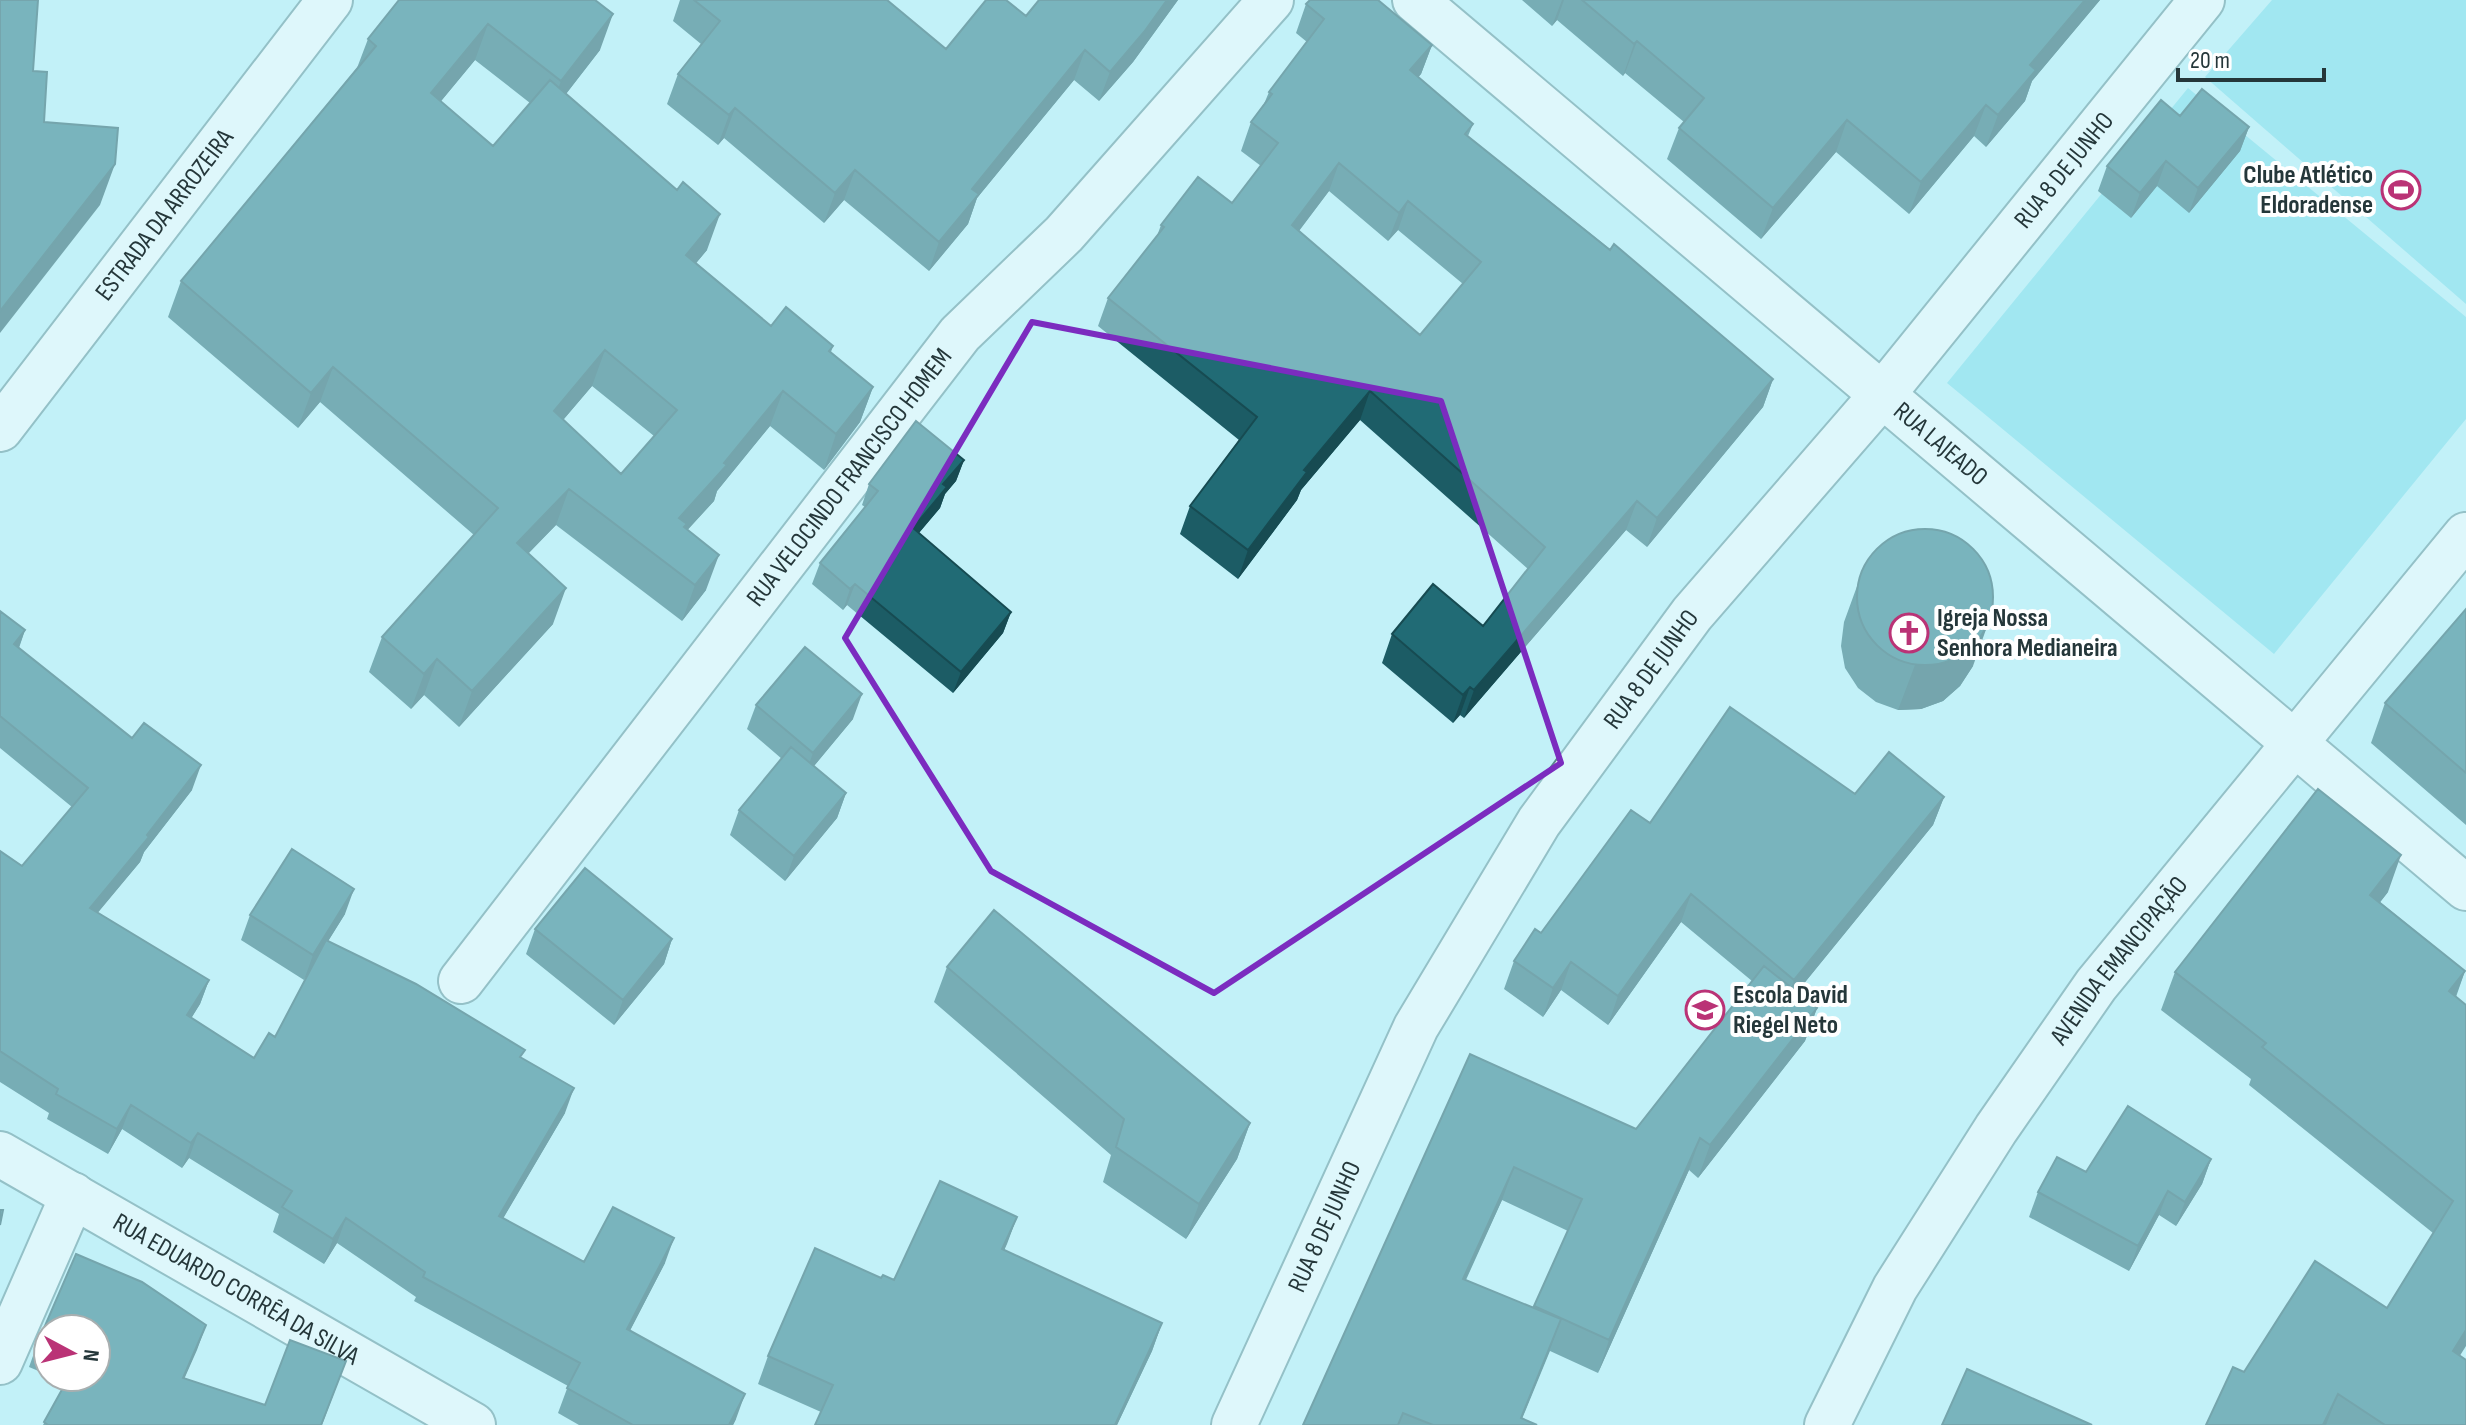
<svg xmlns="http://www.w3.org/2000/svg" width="2466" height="1425" viewBox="0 0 2466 1425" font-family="'Sofia Sans Condensed',sans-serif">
	<rect width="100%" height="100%" fill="#c2f1f8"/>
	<path fill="#79dbe9" d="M2272,0H2466V304L2205,77Z
		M2188,88L2466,317V419L2274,654L1947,383Z"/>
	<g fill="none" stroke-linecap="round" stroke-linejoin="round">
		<g stroke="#5b878d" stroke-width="48">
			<g id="minor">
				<path id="s1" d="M461,981L960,334L1064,234L1271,0"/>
				<path id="s2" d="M0,1154L473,1425"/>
				<path d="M0,1362L73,1195"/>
				<path id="s3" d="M1234,1425L1416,1027L1539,822L1692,614L1882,395L2202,0"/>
			</g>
		</g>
		<g stroke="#5b878d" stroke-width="48">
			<g id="tertiary">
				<path id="s4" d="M1415,0L2466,888"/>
			</g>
		</g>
		<g stroke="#5b878d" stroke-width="48">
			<g id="secondary">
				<path id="s5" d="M0,429L330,0"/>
				<path id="s6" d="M1827,1425L1895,1288L1996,1129L2096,985L2466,535"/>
			</g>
		</g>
		<use href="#minor" stroke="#fff" stroke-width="44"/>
		<use href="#tertiary" stroke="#fff" stroke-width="44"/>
		<use href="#secondary" stroke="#fff" stroke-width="44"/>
	</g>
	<path fill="#1c5c65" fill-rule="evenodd" d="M399,0L600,50L566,94L707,250L696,263L771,326L833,346L831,352L873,387L860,422L824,470L770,426L717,491L714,501L687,530L706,590L682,621L556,525L528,553L553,624L459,727L424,695L411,709L369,672L382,637L474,535L320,402L298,428L168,317L181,281L357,68L368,39ZM475,60L530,103L493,146L441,101ZM592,386L654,436L621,474L563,420Z
		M680,0H887L946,49L1026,16L1039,0H1178L1133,62L1099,101L1074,80L977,198L968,224L929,271L844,200L824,223L724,138L718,145L667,104L678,74L701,44L673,21Z
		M1522,0H2100L2032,81L2025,101L1986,147L1974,136L1909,214L1836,152L1761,239L1667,159L1679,128L1684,122L1625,73L1623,76L1557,20L1552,26Z
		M1306,4L1432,45L1421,74L1418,77L1473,124L1468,136L1773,379L1763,407L1647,547L1626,530L1464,718L1460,715L1453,723L1382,663L1392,634L1483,626L1528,569L1360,420L1301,490L1297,500L1238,579L1180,534L1190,506L1239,440L1098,326L1108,298L1157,236L1161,225L1232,203L1261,166L1241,151L1251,122L1264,104L1269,92L1307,42L1296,33ZM1329,191L1388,241L1398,230L1463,284L1420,335L1299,231Z
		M2180,116L2249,127L2240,151L2189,213L2157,186L2131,218L2098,191L2107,166Z
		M964,460L956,481L945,494L940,508L919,533L1011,612L1003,633L953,693L847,605L843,610L812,584L820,563L865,507L862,505L869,484Z
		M1860,578L1973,666L1960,686L1943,701L1921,709L1898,710L1876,702L1858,688L1845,668L1841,646L1844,622Z
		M2466,609V825L2371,743L2385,703Z
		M0,611L25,630L19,648L192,790L144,852L140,862L97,913L209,980L200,1004L191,1018L254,1058L275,1037L311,968L304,980L241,940L250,915L345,914L328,941L522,1058L565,1113L503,1218L584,1262L665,1263L630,1330L736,1419L733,1425H579L558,1413L568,1386L414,1301L416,1297L337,1243L324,1264L273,1232L279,1214L189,1158L182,1168L122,1129L108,1154L47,1119L49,1113L0,1082V851L22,866L72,807L0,748Z
		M756,705L853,719L814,766L846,793L837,818L785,881L730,835L739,810L782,759L747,729Z
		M1855,794L1944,797L1933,825L1797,992L1817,1008L1805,1041L1698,1178L1689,1170L1598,1373L1550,1351L1522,1419L1537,1425H1303L1470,1054L1636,1129L1752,981L1681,922L1608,1025L1561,990L1543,1017L1504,989L1514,961L1650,823ZM1502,1200L1568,1231L1534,1308L1466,1280Z
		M2388,892L2380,902L2465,971L2456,997L2460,1356L2466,1425H2206L2244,1372L2387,1308L2433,1233L2249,1085L2251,1079L2161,1010L2175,972Z
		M535,929L672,939L664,964L614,1025L526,954Z
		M947,967L1250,1123L1237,1159L1186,1239L1103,1182L1111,1155L934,1002Z
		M2211,1159L2202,1184L2176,1226L2159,1215L2129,1271L2029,1217L2038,1192L2086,1172Z
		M1017,1217L1004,1250L1162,1323L1152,1351L1117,1425H815L821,1412L758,1384L768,1356L881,1278L894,1280Z
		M76,1254L142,1282L206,1325L184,1378L265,1405L290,1340L346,1361L322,1425H43L66,1383L52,1377H96V1329H48V1375L29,1367L38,1342Z"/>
	<path fill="#174b52" d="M1167,0H1178L1133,62L1099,101L1110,72Z
		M1562,0H1564L1557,20L1552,26Z
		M2085,0H2100L2032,81L2025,101L1986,147L1998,115L2030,65Z
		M613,14L600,50L548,117L561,81Z
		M488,24L475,60L418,129L431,93Z
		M1637,41L1625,73L1623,76L1634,44Z
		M1432,45L1421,74L1400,99L1410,70Z
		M1085,50L1074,80L977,198L968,224L929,271L939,242L972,189Z
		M1986,105L1974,136L1909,214L1921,182Z
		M735,108L724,138L718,145L729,115Z
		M1847,120L1836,152L1761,239L1773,208Z
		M2249,127L2240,151L2189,213L2198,188Z
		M2166,161L2157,186L2131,218L2140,193Z
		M1339,163L1329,191L1282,253L1292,225Z
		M115,164L100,205L0,333V311Z
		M855,170L844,200L824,223L835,193Z
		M1408,201L1398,230L1388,241L1399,213Z
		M720,214L707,250L673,291L686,255Z
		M605,350L592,386L541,446L554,411Z
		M333,367L320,402L298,428L311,393Z
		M1773,379L1763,407L1647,547L1657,518Z
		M873,387L860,422L824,470L836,434Z
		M783,391L770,426L717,491L714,501L683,535L679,518Z
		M1370,391L1360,420L1301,490L1297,500L1238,579L1248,550L1304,470Z
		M964,460L956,481L945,494L940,508L906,548L913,528L943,484Z
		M569,489L556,525L504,579L517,543Z
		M1637,501L1626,530L1464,718L1474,690Z
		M719,555L706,590L682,621L695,585Z
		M855,584L847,605L843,610L850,589Z
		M566,588L553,624L459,727L472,691Z
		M1011,612L1003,633L953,693L961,672Z
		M1989,621L1973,666L1960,686L1943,701L1921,709L1898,710L1915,665Z
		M25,630L16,655L14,644Z
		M437,659L424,695L411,709L424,674Z
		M1470,687L1460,715L1453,723L1463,695Z
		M862,694L853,719L804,778L813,753Z
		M201,765L192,790L144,852L140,862L81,933L90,908Z
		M846,793L837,818L785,881L794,856Z
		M1944,797L1933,825L1784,1008L1794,980Z
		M2401,855L2388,892L2357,932L2370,895Z
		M354,889L345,914L304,980L313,955Z
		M1691,894L1681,922L1608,1025L1618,996Z
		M672,939L664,964L614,1025L623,1000Z
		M1571,962L1561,990L1543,1017L1553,988Z
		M2465,971L2451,1008L2449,991Z
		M209,980L200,1004L178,1040L187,1015Z
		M1817,1008L1805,1041L1698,1178L1710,1145Z
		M574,1088L565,1113L490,1241L499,1216Z
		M131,1105L122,1129L108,1154L117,1129Z
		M1250,1123L1237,1159L1186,1239L1199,1204Z
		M198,1133L189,1158L182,1168L191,1143Z
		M1700,1138L1689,1170L1598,1373L1609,1340Z
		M2211,1159L2202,1184L2176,1226L2185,1202Z
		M1514,1167L1502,1200L1451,1311L1463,1279Z
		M2168,1191L2159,1215L2129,1271L2138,1246Z
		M1017,1217L1007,1244L992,1277L1002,1249Z
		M346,1218L337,1243L324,1264L333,1239Z
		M674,1238L665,1263L618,1354L627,1329Z
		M1561,1319L1549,1352L1519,1425Z
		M1162,1323L1152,1351L1117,1425H1115Z
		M206,1325L197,1350L174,1402L183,1378Z
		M2466,1330V1346L2439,1389L2453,1351Z
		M745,1394L736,1419L733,1425H729Z
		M2338,1394L2326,1425H2323Z"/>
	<path fill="#216b75" stroke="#174b52" stroke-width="2" fill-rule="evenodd" d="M0,0H38L33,71L47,72L44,122L118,128L115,164L0,311Z
		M399,0H595L613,14L561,81L488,24L431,93L493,146L550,80L677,190L683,182L720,214L686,255L771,326L786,307L833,346L829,351L873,387L836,434L783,391L724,463L727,465L679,518L687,524L684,527L719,555L695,585L569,489L517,543L566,588L472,691L437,659L424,674L382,637L498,508L333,367L311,393L181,281L376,46L368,39ZM605,350L677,410L621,474L554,411Z
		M694,0H887L946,49L986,0H1006L1026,16L1039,0H1167L1144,32L1110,72L1085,50L972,189L979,194L939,242L855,170L835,193L735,108L729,115L678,74L720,21Z
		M1310,0H1378L1432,45L1410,70L1473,124L1465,134L1610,250L1614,244L1773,379L1657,518L1637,501L1474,690L1470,687L1463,695L1392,634L1433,584L1483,626L1545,547L1370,391L1304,470L1307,472L1248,550L1190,506L1257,417L1108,298L1164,227L1161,225L1198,177L1232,203L1278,143L1251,122L1272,94L1269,92L1324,19L1306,4ZM1339,163L1399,213L1408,201L1481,262L1420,335L1292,225Z
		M1582,0H2085L2030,65L2036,70L1998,115L1986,105L1921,182L1847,120L1773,208L1679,128L1704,98L1637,41L1634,44Z
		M2202,89L2249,127L2198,188L2166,161L2140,193L2107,166L2161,100L2180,116Z
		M916,421L964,460L943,484L947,487L913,528L1011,612L961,672L855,584L850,589L820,563L878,491L869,484Z
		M1857 597a68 68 0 1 1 136 0a68 68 0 1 1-136 0Z
		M2466,609V773L2385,703Z
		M0,611L25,630L14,644L132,738L144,723L201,765L147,835L149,837L90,908L209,980L187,1015L254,1058L269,1033L275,1037L326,940L416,984L525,1050L520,1057L574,1088L499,1216L584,1262L613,1207L674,1238L627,1329L745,1394L729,1425H633L567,1388L580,1363L423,1277L425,1272L346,1218L333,1239L282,1207L292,1191L198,1133L191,1143L131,1105L117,1129L56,1094L58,1089L0,1051V851L22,866L88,788L0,716Z
		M805,647L862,694L813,753L756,705Z
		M1730,707L1855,794L1889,752L1944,797L1794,980L1691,894L1618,996L1571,962L1553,988L1514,961L1535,929L1541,933L1631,810L1650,823Z
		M791,747L846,793L794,856L739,810Z
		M2318,789L2401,855L2370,895L2465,971L2449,991L2466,1005V1330L2453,1351L2466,1360V1425H2385L2338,1394L2323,1425H2206L2233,1367L2244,1372L2315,1261L2387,1308L2453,1201L2262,1047L2266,1043L2175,972Z
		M292,849L354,889L313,955L250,915Z
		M585,868L672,939L623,1000L535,929Z
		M994,910L1250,1123L1199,1204L1116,1147L1124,1119L947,967Z
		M1764,966L1817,1008L1710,1145L1700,1138L1609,1340L1534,1306L1582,1199L1514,1167L1463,1279L1561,1319L1521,1418L1537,1425H1433L1403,1413L1398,1425H1303L1470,1054L1636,1129Z
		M2128,1106L2211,1159L2185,1202L2168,1191L2138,1246L2038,1192L2057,1157L2086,1172Z
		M940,1181L1017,1217L1002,1249L1162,1323L1115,1425H815L833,1385L768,1356L815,1248L881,1278L883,1275L894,1280Z
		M0,1210H3L0,1225Z
		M76,1254L142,1282L206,1325L183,1378L265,1405L290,1340L346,1361L321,1425H48L44,1422L69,1377H96V1329H48V1346L38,1342Z
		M1967,1369L2092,1425H1942Z"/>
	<path d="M0 0H2466V1425H0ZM1032,322L1441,401L1561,763L1214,993L991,871L845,638Z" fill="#c2f1f8" fill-opacity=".55" fill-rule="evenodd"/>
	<path fill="none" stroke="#7b2cbf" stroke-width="6" stroke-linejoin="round" d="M1032,322L1441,401L1561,763L1214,993L991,871L845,638Z"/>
	<defs>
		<g id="stadium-ring" transform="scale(2)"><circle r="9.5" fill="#fff" stroke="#ba3376" stroke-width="1.5"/><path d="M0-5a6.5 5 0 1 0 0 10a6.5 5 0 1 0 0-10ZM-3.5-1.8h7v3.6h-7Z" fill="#ba3376"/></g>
		<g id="church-ring" transform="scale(2)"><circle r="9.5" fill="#fff" stroke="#ba3376" stroke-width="1.5"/><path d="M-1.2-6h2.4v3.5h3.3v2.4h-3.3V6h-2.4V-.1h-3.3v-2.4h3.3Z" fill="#ba3376"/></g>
		<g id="school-ring" transform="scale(2)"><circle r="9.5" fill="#fff" stroke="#ba3376" stroke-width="1.5"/><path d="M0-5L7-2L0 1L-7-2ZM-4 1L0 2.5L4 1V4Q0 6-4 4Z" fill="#ba3376"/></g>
	</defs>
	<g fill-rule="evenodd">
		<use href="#stadium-ring" x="2401" y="190"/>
		<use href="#church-ring" x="1909" y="633"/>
		<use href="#school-ring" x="1705" y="1010"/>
	</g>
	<g text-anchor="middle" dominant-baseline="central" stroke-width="8" stroke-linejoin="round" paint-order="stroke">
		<g font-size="26" fill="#25373a" stroke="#fff">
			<text stroke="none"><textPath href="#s3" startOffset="1514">RUA 8 DE JUNHO</textPath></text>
			<text stroke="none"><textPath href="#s5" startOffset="270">ESTRADA DA ARROZEIRA</textPath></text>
			<text stroke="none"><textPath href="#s4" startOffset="688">RUA LAJEADO</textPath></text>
			<text stroke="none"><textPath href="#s1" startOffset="636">RUA VELOCINDO FRANCISCO HOMEM</textPath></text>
			<text stroke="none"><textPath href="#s3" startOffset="866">RUA 8 DE JUNHO</textPath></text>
			<text stroke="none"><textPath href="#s6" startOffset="550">AVENIDA EMANCIPAÇÃO</textPath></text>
			<text stroke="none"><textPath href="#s3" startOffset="218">RUA 8 DE JUNHO</textPath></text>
			<text stroke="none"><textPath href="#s2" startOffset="272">RUA EDUARDO CORRÊA DA SILVA</textPath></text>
		</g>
		<g font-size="26" font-weight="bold" fill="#25373a" stroke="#fff" text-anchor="start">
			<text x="2373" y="175" text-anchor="end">Clube Atlético<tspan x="2373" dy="30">Eldoradense</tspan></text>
			<text x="1937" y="618">Igreja Nossa<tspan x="1937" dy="30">Senhora Medianeira</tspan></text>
			<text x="1733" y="995">Escola David<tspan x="1733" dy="30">Riegel Neto</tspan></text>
		</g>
	</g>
	<g transform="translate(72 1353) rotate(97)"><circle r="38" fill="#ffffff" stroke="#a8afb0" stroke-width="2"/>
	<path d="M0-6L14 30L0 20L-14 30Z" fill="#ba3376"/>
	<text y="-12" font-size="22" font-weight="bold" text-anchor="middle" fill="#25373a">N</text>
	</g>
	<path d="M2178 68v12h146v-12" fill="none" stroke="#25373a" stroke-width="4"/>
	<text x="2190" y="68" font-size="24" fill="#25373a" stroke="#ffffff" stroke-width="6" paint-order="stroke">20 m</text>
</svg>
